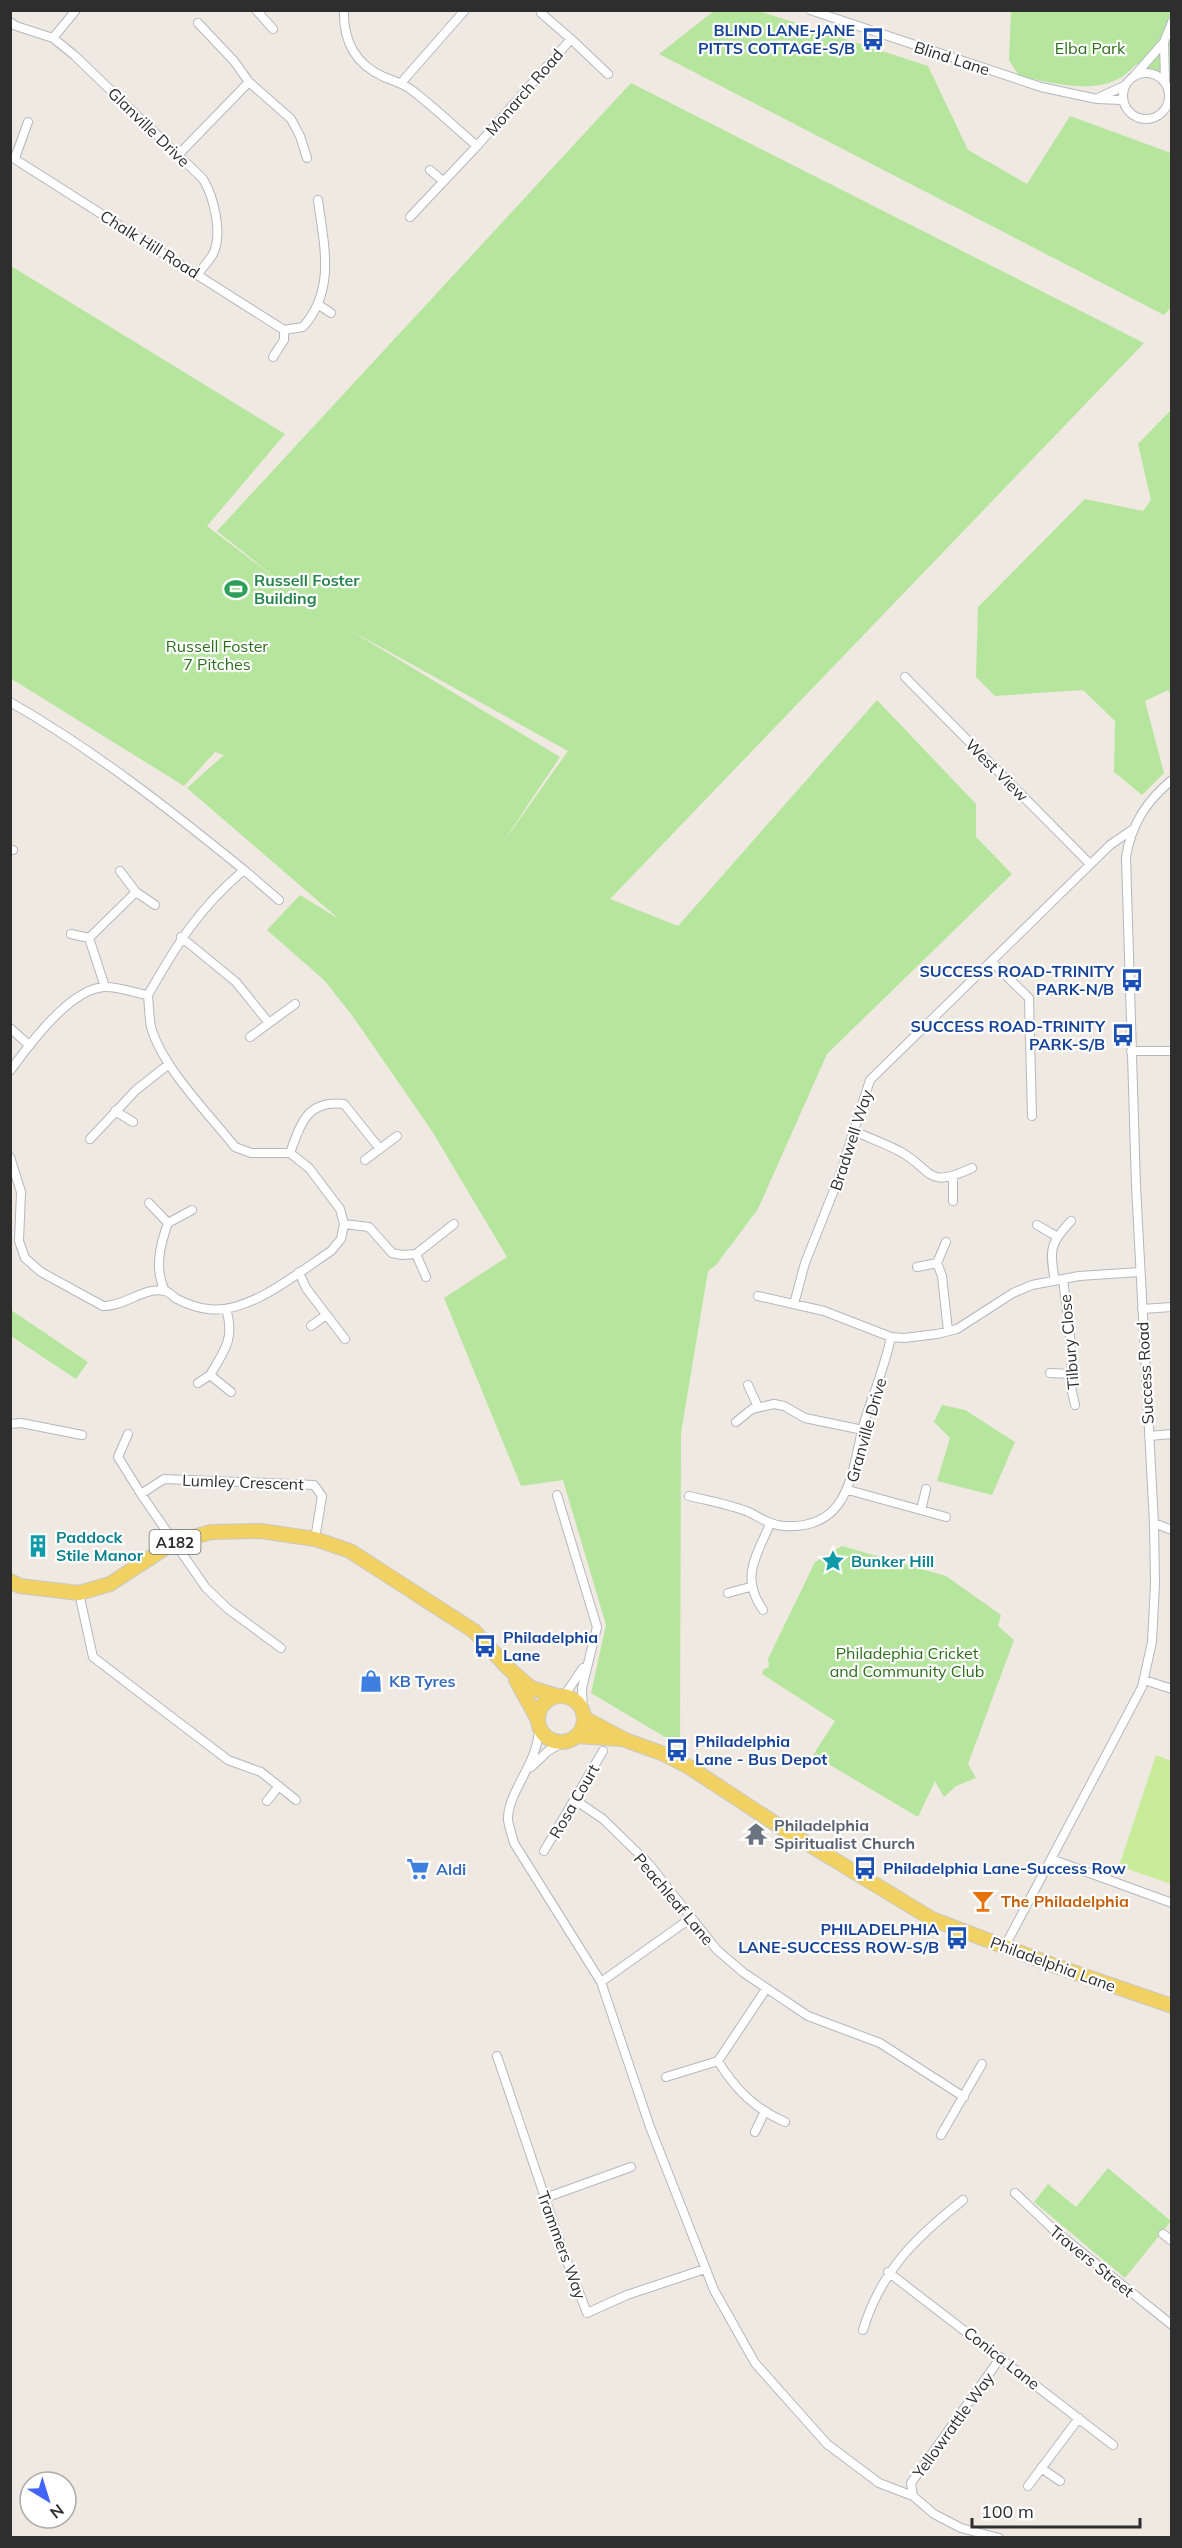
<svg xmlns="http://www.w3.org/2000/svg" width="1182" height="2548" viewBox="0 0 1182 2548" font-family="Mulish,sans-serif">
	<rect width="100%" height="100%" fill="#efe9e1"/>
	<path fill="#b6e59e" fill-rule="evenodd" d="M714,11H759L928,66L968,150L1027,184L1070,116L1171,153V307L1164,315L659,54Z
		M1011,11H1171V79L1137,64C1131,69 1125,76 1118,79C1090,94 1048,82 1019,76L1009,60Z
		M631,83L1144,343L610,899L678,926L877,700L976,804V837L1012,874L827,1054L758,1209L716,1265L708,1271L681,1433L680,1746L591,1693L606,1625L563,1480L521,1486L444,1298L507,1257L432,1131L354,1018L325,981L267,930L300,895L339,919L187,788L224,755L215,752L184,786L10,678L11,266L285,434L207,526L283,584L217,531ZM348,629L568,751L501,845L560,757Z
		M1171,410V695L1168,690L1145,701L1164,773L1142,795L1114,772L1115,721L1083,690L995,696L976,677L978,607L1085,499L1143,511L1151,500L1138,444Z
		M11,1310L88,1362L76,1379L11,1336Z
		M942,1405L965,1410L1015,1442L992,1495L937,1481L950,1438L934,1422Z
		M842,1546L946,1576L1001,1615L998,1626L1014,1640L968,1764L976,1778L956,1786L944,1797L935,1781L918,1817L813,1755L835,1721L762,1674L764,1669L769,1667L768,1659L815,1562Z
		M1108,2168L1171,2221L1125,2278L1034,2202L1048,2184L1076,2207Z"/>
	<path fill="#c9ec9a" d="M1156,1755L1171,1761V1884L1119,1866Z"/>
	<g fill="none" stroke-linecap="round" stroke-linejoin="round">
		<g stroke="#b4b7c1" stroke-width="10">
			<path id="minor" d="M256,10L273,29
				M344,10C343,41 355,64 384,77C394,81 405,84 413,91C435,108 456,128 477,146
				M810,10L1041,87L1097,99L1122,100
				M541,13L571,39
				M10,22L16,26L53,38L74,55L203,179C214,197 223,234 213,254C209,261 203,267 198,274
				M198,23L234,61L249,82L291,119L300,136L307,158
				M53,38L76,10
				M1123 96a23 23 0 1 1 46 0a23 23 0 1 1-46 0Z
				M1135,75L1164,42
				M1165,82L1164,42L1172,22
				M401,83L465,10
				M1100,97L1124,86
				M178,155L249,82
				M10,156L284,330L303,327C336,289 324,246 318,200
				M15,158L28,122
				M430,170L443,181
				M410,217L477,146L571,39L608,74
				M319,305L331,313
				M273,357L284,340V330
				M905,677L1090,864
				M10,702C94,750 169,809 244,870
				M10,849L13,850
				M120,871L136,892L155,905
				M71,934L89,938L136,892
				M181,937L236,982L269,1023
				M89,938L105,987
				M992,962L1029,998L1032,1116
				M10,1028L29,1045
				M250,1037L295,1004
				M1131,1051H1172
				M10,1071C29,1045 71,987 106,987C120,987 135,993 148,995C177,944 199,908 244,870L279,900
				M115,1111L133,1122
				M854,1131C869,1138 886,1144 901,1152C935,1172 926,1189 972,1168
				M90,1139L136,1090L169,1064
				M290,1153C301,1123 307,1100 344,1104L380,1149
				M10,1157L21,1192L19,1241L25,1258L41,1272L103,1306C124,1307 145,1286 165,1291C169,1292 174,1297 177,1299C185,1303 198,1308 208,1309C248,1315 299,1272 331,1251L341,1239L344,1224L340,1209L309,1168L290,1153H251L235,1147C209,1114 162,1067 151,1027C149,1017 149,1005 148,995
				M365,1160L397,1136
				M953,1177V1201
				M149,1203L168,1223
				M344,1224L369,1227L392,1253L402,1255L416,1254L454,1224
				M1037,1225L1056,1236
				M416,1254L426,1277
				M937,1263L942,1276L948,1331
				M917,1267L937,1263L946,1242
				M299,1272L306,1288L345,1339
				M1063,1279L1072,1353L1071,1387L1075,1405
				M1055,1281C1049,1250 1050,1243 1071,1221
				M165,1291C154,1269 160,1245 168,1223L192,1210
				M758,1296L824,1311L891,1337L904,1338L937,1334L957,1329L1013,1293L1032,1285L1079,1276L1140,1272
				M794,1304L805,1263L840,1175L870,1080L1110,845L1132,830
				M226,1309C235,1338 225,1350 210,1375L231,1392
				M1142,1309L1172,1307
				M311,1326L326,1315
				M1050,1373L1070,1374
				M198,1383L210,1375
				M748,1385L758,1407
				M736,1422L752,1409L774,1404L784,1406L805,1418L863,1430
				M10,1424L21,1423L82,1435
				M128,1434L118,1457L141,1494
				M1149,1436L1172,1434
				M848,1490L946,1517
				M557,1495L597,1627L582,1688L583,1712
				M689,1496C709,1501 732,1505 751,1513C762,1519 771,1525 784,1526C853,1530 851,1468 865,1420C874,1392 885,1366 891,1337
				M921,1510L926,1489
				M1154,1523L1172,1530
				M79,1593L93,1657L228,1760L261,1772L296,1800
				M728,1593L750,1587
				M763,1610C740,1577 756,1557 770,1524
				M281,1648L228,1609L206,1588L141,1494L164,1479L314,1485L322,1496L315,1539
				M1144,1680L1172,1689
				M564,1696L583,1668
				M539,1727C539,1763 507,1792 508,1820C509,1827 512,1835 514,1843L601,1982L650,2127L714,2290L755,2363L827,2444L879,2483L913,2496L934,2514L961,2528L999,2538
				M531,1767L548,1751L564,1742
				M575,1800L603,1819L649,1864L717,1950L744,1973L808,2016L880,2043L964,2097
				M267,1801L279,1786
				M544,1851L603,1751
				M1051,1859L1172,1903
				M1005,1946L1142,1687L1152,1642L1155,1584L1154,1523L1136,1186L1126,857C1131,825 1146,801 1172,780
				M601,1982L691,1918
				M497,2056L562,2248L587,2313L627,2295L705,2269
				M718,2061C735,2089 755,2109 785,2122
				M666,2077L718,2061L766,1989
				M755,2132L764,2113
				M941,2135L982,2064
				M1015,2193L1054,2230L1172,2325
				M545,2198L631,2167
				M1163,2234L1172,2241
				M888,2272L1113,2445
				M863,2330C881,2271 915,2238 963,2200
				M1041,2468L1060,2481
				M1028,2486L1079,2418
				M913,2496L911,2483L1001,2357"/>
		</g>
		<g stroke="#c9c9c9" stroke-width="16">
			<path id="primary" d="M10,1581L20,1586L79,1593L110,1584L173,1543L211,1532L261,1531L315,1539L350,1551L474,1631L508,1668L531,1688L557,1696
				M516,1680L538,1720
				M538 1719a23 23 0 1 1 46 0a23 23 0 1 1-46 0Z
				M584,1718L625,1740L664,1754L689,1767L782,1828L932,1919L1050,1964L1172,2006
				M577,1736L620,1739"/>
		</g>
		<use href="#minor" stroke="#fff" stroke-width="8"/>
		<use href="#primary" stroke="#f2d163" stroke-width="14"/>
	</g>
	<defs>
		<g id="bus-bare" transform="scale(1.8)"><path d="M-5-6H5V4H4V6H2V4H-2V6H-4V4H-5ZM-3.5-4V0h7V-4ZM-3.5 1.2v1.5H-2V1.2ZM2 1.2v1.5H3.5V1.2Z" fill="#1a4fb4" stroke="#fff" stroke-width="2.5" paint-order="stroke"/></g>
		<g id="stadium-bare" transform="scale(1.8)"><path d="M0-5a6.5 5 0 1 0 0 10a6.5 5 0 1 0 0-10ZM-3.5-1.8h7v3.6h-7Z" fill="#2e9e5b" stroke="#fff" stroke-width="2.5" paint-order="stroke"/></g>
		<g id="building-bare" transform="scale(1.8)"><path d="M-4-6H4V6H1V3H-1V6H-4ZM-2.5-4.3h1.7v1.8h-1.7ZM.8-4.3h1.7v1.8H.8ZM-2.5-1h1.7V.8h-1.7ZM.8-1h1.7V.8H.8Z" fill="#0f9aa8" stroke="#fff" stroke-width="2.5" paint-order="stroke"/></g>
		<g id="sight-bare" transform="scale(1.8)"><path d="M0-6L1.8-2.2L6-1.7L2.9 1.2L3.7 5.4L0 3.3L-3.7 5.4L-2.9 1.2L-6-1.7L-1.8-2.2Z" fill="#0f9aa8" stroke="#fff" stroke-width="2.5" paint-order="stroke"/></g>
		<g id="shop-bare" transform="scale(1.8)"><path d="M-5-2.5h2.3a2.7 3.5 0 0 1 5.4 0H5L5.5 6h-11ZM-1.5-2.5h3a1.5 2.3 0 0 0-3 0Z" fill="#3f7fe0" stroke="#fff" stroke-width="2.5" paint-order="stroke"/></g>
		<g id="temple-bare" transform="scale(1.8)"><path d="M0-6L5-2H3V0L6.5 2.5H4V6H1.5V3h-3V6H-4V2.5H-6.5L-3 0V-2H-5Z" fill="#6b7280" stroke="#fff" stroke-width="2.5" paint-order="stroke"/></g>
		<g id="supermarket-bare" transform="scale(1.8)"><path d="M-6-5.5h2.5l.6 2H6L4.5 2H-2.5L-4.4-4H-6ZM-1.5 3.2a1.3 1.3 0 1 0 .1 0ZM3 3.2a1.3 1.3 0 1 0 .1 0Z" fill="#3f7fe0" stroke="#fff" stroke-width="2.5" paint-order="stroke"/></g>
		<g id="bar-bare" transform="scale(1.8)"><path d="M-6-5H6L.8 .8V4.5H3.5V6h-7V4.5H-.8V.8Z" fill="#e8710a" stroke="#fff" stroke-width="2.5" paint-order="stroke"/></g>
	</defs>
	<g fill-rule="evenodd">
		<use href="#bus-bare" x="873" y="39"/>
		<use href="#stadium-bare" x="236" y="589"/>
		<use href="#bus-bare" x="1132" y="980"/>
		<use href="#bus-bare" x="1123" y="1035"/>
		<use href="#building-bare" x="38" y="1546"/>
		<use href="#sight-bare" x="833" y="1561"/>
		<use href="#bus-bare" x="485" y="1646"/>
		<use href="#shop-bare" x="371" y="1681"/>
		<use href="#bus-bare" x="677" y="1750"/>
		<use href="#temple-bare" x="756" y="1834"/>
		<use href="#bus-bare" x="865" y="1868"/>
		<use href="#supermarket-bare" x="418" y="1869"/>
		<use href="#bar-bare" x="983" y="1901"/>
		<use href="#bus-bare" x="957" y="1938"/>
	</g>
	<g text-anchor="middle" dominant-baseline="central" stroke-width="4.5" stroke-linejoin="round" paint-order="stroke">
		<rect fill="#fff" stroke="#6d6d6d" stroke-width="1.5" x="149.5" y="1530" width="51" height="24" rx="4.5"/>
		<g font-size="15" font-weight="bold" fill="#2e2e2e">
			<text x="175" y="1542">A182</text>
		</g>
		<g font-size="16" font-weight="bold" fill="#164399" stroke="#fff" text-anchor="end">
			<text x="855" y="30">BLIND LANE-JANE<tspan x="855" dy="18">PITTS COTTAGE-S/B</tspan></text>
			<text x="1114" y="971">SUCCESS ROAD-TRINITY<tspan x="1114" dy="18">PARK-N/B</tspan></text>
			<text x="1105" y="1026">SUCCESS ROAD-TRINITY<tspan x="1105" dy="18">PARK-S/B</tspan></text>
			<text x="503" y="1637" text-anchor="start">Philadelphia<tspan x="503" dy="18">Lane</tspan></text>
			<text x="695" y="1741" text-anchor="start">Philadelphia<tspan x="695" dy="18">Lane - Bus Depot</tspan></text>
			<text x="883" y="1868" text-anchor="start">Philadelphia Lane-Success Row</text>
			<text x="939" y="1929">PHILADELPHIA<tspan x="939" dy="18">LANE-SUCCESS ROW-S/B</tspan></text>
		</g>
		<g font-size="16" fill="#2c6e1b" stroke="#fff">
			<text x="1090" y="48">Elba Park</text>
			<text x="217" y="646">Russell Foster<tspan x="217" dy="18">7 Pitches</tspan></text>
			<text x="907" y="1653">Philadephia Cricket<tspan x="907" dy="18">and Community Club</tspan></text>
		</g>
		<g font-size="16" fill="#2e2e2e" stroke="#fff">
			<text transform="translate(952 58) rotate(18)">Blind Lane</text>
			<text transform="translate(524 92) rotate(-49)">Monarch Road</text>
			<text transform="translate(149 127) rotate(44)">Glanville Drive</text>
			<text transform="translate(150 244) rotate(32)">Chalk Hill Road</text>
			<text transform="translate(997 770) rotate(45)">West View</text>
			<text transform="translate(851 1140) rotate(-72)">Bradwell Way</text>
			<text transform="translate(1069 1342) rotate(-95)">Tilbury Close</text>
			<text transform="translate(1145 1373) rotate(-93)">Success Road</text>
			<text transform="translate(866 1430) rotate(-74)">Granville Drive</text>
			<text transform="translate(243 1482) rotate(2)">Lumley Crescent</text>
			<text transform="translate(574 1801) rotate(-60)">Rosa Court</text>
			<text transform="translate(674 1899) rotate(50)">Peachleaf Lane</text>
			<text transform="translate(1053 1964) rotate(20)">Philadelphia Lane</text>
			<text transform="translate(562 2245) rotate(70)">Trammers Way</text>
			<text transform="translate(1092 2261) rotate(39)">Travers Street</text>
			<text transform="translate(1002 2358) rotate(38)">Conica Lane</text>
			<text transform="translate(953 2425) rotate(-54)">Yellowrattle Way</text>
		</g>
		<g font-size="16" font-weight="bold" fill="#27864d" stroke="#fff" text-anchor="start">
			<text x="254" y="580">Russell Foster<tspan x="254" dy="18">Building</tspan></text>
		</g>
		<g font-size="16" font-weight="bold" fill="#0d838f" stroke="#fff" text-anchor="start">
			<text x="56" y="1537">Paddock<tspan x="56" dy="18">Stile Manor</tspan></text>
			<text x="851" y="1561">Bunker Hill</text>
		</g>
		<g font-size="16" font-weight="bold" fill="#366cbe" stroke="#fff" text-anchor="start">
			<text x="389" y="1681">KB Tyres</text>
			<text x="436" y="1869">Aldi</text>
		</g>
		<g font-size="16" font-weight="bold" fill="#5b616d" stroke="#fff" text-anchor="start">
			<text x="774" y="1825">Philadelphia<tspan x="774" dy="18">Spiritualist Church</tspan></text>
		</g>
		<g font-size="16" font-weight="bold" fill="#c56008" stroke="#fff" text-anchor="start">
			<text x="1001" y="1901">The Philadelphia</text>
		</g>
	</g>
	<rect width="1182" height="2548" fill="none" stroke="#2e2e2e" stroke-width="24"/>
	<g transform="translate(48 2500) rotate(142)"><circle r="28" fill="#ffffff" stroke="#ababab" stroke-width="1.5"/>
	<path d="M0-4.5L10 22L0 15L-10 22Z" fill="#4264fb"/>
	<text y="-9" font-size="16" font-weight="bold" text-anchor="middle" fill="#2e2e2e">N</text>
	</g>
	<path d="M972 2518v9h168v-9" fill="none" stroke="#2e2e2e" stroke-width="3"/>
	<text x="981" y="2518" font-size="18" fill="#2e2e2e" stroke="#ffffff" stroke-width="4.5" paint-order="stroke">100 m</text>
</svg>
